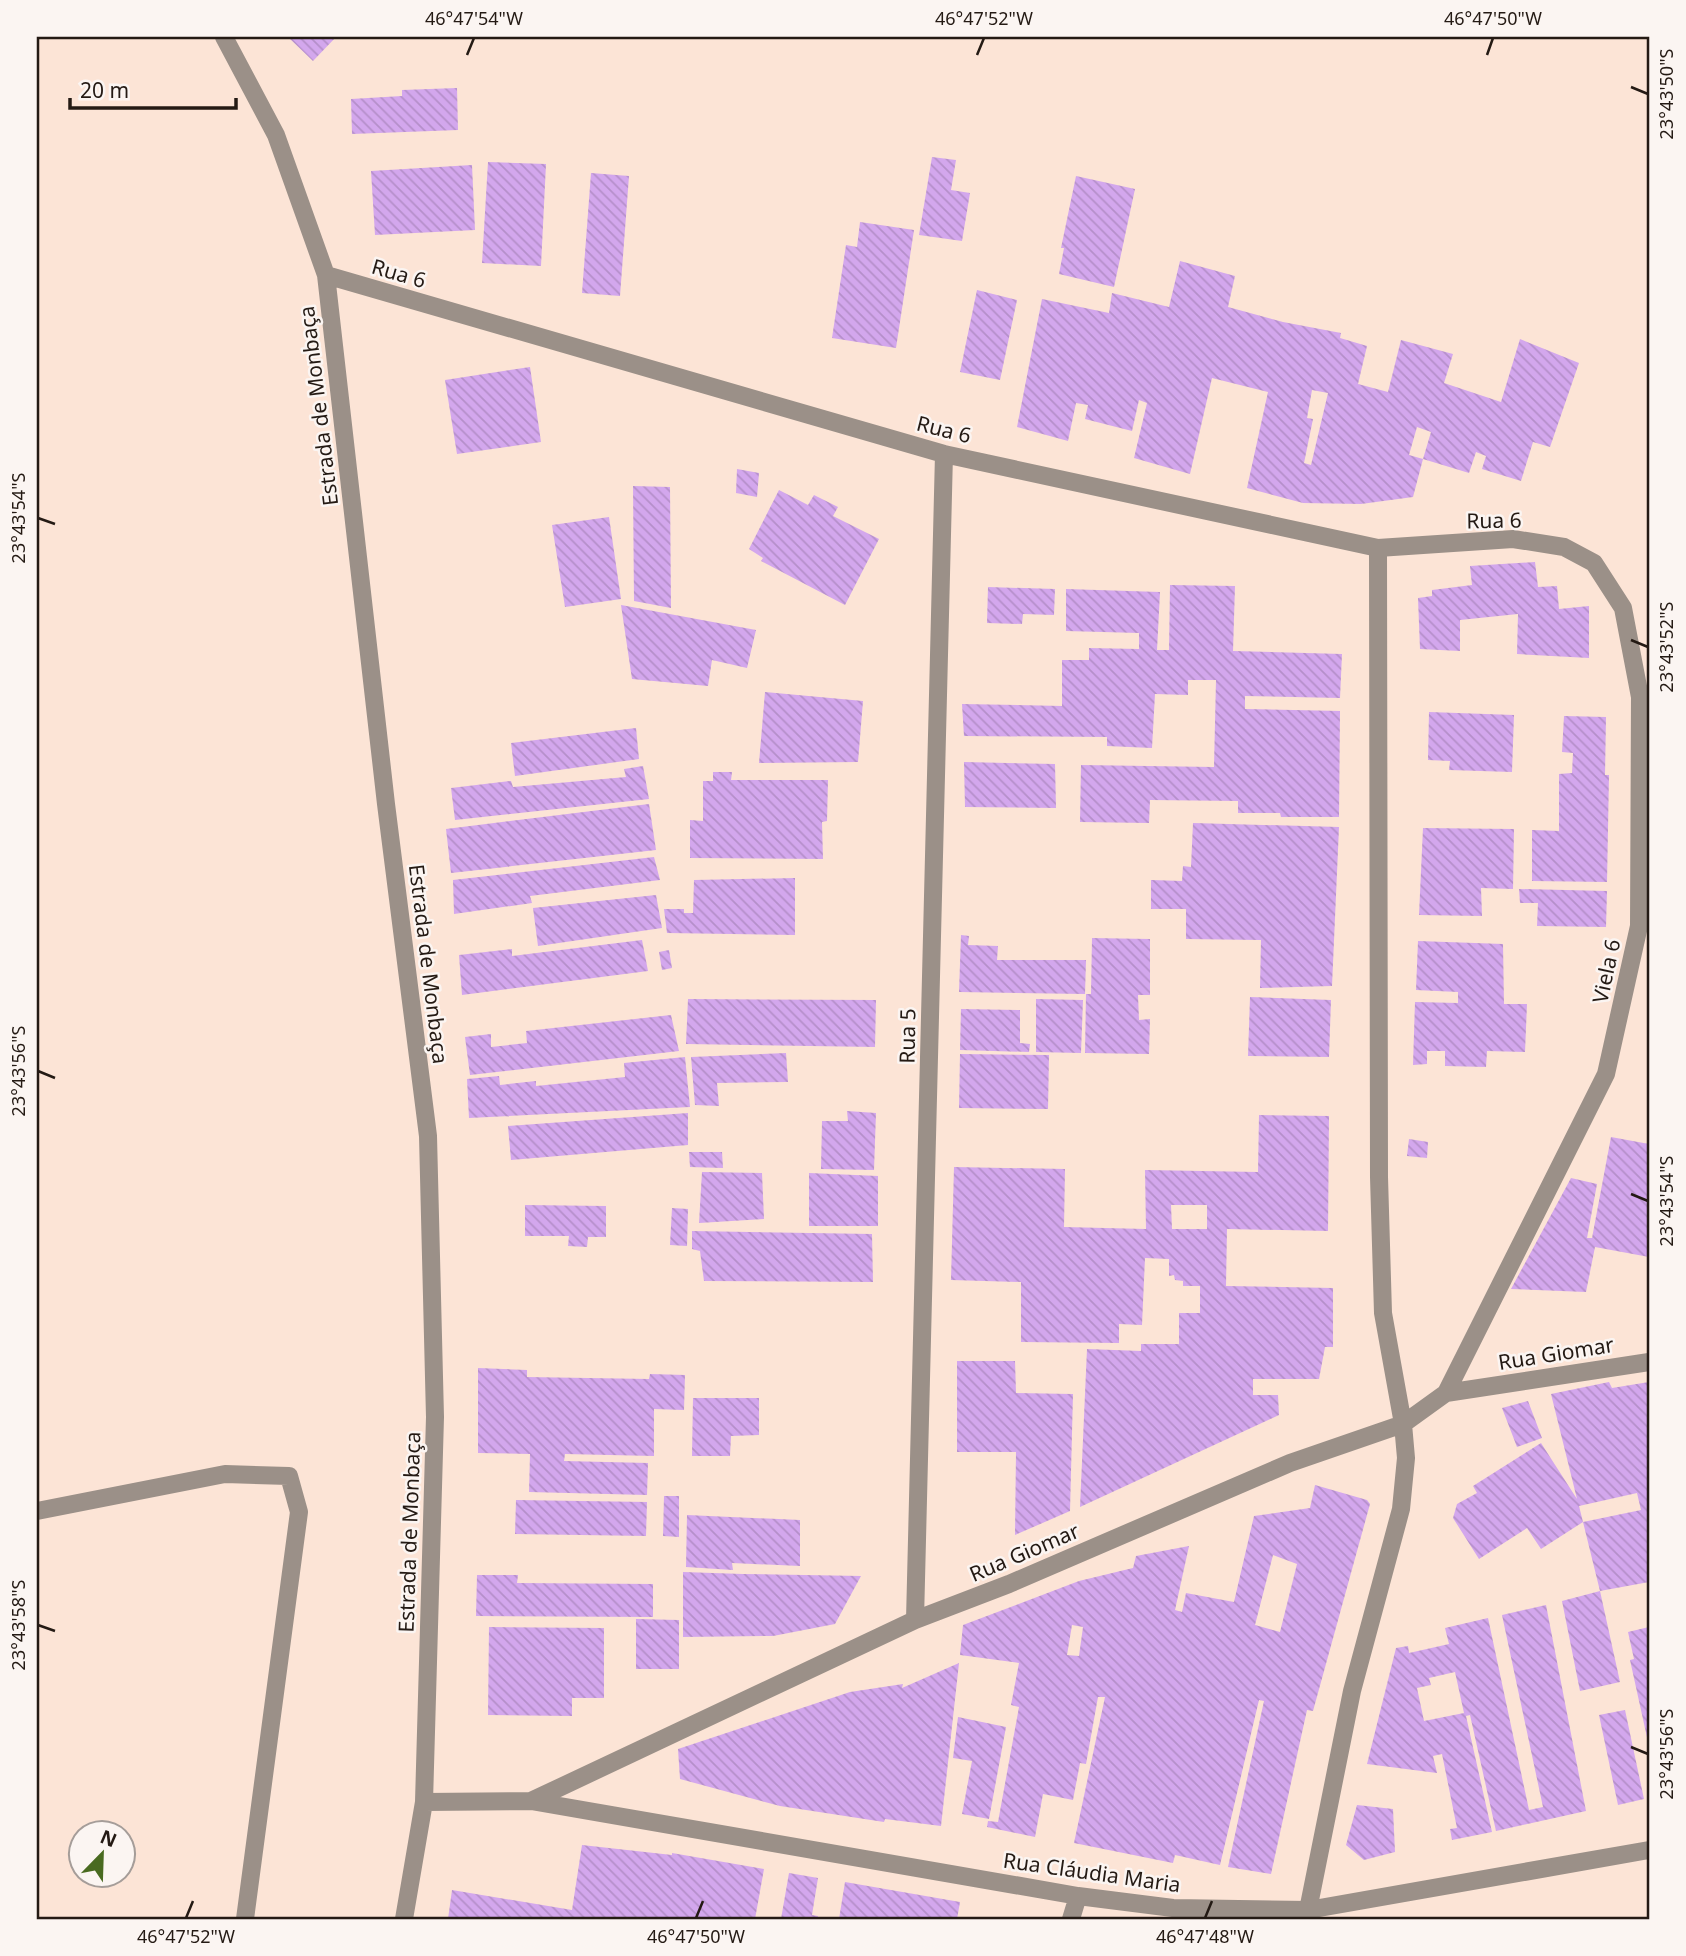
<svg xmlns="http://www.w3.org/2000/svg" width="1686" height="1956" viewBox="0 0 1686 1956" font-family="'Noto Sans',sans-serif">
	<defs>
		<pattern id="building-back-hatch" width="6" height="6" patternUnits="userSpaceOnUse" patternTransform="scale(1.75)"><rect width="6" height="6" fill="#d3a7ed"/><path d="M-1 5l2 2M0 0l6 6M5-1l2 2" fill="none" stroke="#b58fca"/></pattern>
	</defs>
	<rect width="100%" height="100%" fill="#fce4d6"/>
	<path fill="url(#building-back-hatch)" fill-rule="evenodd" d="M288,37H336L313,61Z
		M457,88L458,130L352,134L351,99L402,96V90Z
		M932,157L956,160L951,190L970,193L962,241L919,235Z
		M488,162L546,164L541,266L482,263Z
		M472,165L475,230L375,235L371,171Z
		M591,173L629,176L620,296L582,293Z
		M1076,176L1135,189L1114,287L1059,274L1064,248H1061Z
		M860,222L914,230L896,348L832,338L846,245L857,247Z
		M1180,261L1235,276L1228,307L1283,322L1341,333L1340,338L1367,346L1358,384L1388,392L1401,340L1453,354L1444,383L1501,402L1520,339L1579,363L1550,447L1533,442L1521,481L1482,469L1486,456L1476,452L1469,473L1423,459L1431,432L1417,427L1409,455L1423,459L1413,497L1361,504L1303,503L1247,488L1268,392L1212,378L1190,474L1134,458L1147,403L1139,400L1132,431L1085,419L1088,405L1076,403L1068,441L1017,427L1042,299L1109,313L1112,293L1169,307ZM1312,390L1328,393L1311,465L1304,463L1313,419L1307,418Z
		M977,290L1017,300L1000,380L960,372Z
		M530,367L541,442L457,454L445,380Z
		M737,469L759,473L757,497L736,493Z
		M633,486L670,487L671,608L634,601Z
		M779,490L808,505L814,495L838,507L833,516L879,539L845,605L761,561L763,558L749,549Z
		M609,517L621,599L565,607L552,525Z
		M1535,562L1538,587L1557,586L1559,609L1589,606V658L1517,654L1518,614L1460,620V651L1420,649L1418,598L1432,596V590L1472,585L1470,566Z
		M1170,585L1235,586L1233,651L1342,654L1340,698L1245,696V709L1340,711L1339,817H1281L1280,813H1238V801L1150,800L1149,823L1080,822L1081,765L1214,767L1216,680H1188V695L1155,694L1152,748L1107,746V737L964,736L962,704L1062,706V660H1089V648L1139,649V633L1066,631V589L1160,592L1157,650H1169Z
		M988,587L1055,589L1054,615L1023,614L1022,624L987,623Z
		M621,605L756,630L747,668L712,660L708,686L632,679Z
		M765,692L863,701L858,762L759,763Z
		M1429,712L1514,715L1512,772L1449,770L1450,761L1428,760Z
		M1564,716L1606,717L1605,775H1609L1607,882L1532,881V830L1559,831V774L1572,773L1573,753L1562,752Z
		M636,728L639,759L515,776L511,743Z
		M964,762L1055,764L1056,808L965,807Z
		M643,766L649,799L455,820L451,788L511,781L513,787L626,777L624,769Z
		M713,772H732L731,780H828L827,821L822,822L823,859L690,858V820L703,821V781H713Z
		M649,804L656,850L451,873L446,829Z
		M1193,823L1339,827L1332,986L1260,988L1261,940L1186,939V909H1151V880L1182,881L1183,866L1191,867Z
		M1423,828L1514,829L1513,889L1481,888L1482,916L1419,915Z
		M654,857L660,880L530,896L532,903L454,914L453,880Z
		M795,878V935L667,933L664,909H684V913H693L694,880Z
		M1519,889L1607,891L1606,927L1537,926L1538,903H1520Z
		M656,895L662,928L538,946L533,908Z
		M961,935L969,936L968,945L998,946L997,960H1086L1085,994L959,992Z
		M1092,938L1150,939V995H1138L1139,1020L1150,1019L1149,1054L1085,1053L1086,994H1091Z
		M642,940L648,971L462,995L459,955L512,949V956Z
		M1418,941L1503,944L1504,1004H1527L1525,1052L1487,1051L1486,1067L1445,1066V1051H1427V1064L1413,1065L1415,1002L1458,1003V992L1416,990Z
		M669,950L672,968L662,970L659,952Z
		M1250,997L1331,1000L1329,1057L1248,1056Z
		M688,999L876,1000L875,1047L686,1044Z
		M1036,999L1083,1000L1081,1053L1036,1052Z
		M961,1009L1020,1010V1043L1030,1044L1029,1052L960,1050Z
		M671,1015L679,1051L470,1075L465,1037L491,1034V1047L527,1043L526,1031Z
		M786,1053L788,1082L717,1083L719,1106L695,1105L691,1057Z
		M960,1054L1049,1055L1048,1109L959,1108Z
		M685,1057L690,1107L469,1118L467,1079L499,1076L500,1085L536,1081V1086L625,1077L624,1063Z
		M847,1111L876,1113L874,1170L821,1169L822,1121H848Z
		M688,1113V1145L511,1160L508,1126Z
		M1259,1115L1329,1116L1328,1231L1227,1229L1226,1286L1333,1288V1347H1325L1319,1379H1253V1395H1278L1279,1415L1080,1507L1087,1349L1141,1351V1344H1179V1313H1200V1286H1183V1281L1175,1280L1174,1275L1169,1276V1259L1145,1258L1142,1325L1119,1324V1343L1021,1342V1282L951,1280L954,1167L1065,1169L1064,1227L1146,1229L1145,1170L1258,1172ZM1171,1205H1207V1229H1172Z
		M1611,1137L1649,1144V1257L1595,1247L1586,1292L1511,1289L1571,1178L1597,1184L1587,1238H1592Z
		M1409,1139L1428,1142L1427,1158L1407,1156Z
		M689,1152H722L723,1168L690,1167Z
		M702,1172L762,1173L764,1219L699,1223Z
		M809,1173L878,1176V1226H809Z
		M525,1205L606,1206V1237H588L587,1247L568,1246L569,1236H525Z
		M672,1208L688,1209L687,1246L670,1245Z
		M692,1231L872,1234L873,1282L704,1281L700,1251L692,1249Z
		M957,1361H1015L1016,1393L1073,1394L1070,1511L1015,1535L1016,1452H957Z
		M478,1368L527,1370V1377L649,1379L650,1374L685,1375L684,1410L654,1409V1456L565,1454L564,1461L648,1463L647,1495L529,1492L530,1454L478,1453Z
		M1609,1382L1612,1388L1649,1382V1582L1600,1591L1583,1522L1641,1510L1637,1493L1579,1506L1583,1522L1541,1549L1527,1528L1479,1559L1453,1518L1457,1504L1477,1493L1473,1486L1541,1443L1577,1499L1551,1394Z
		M693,1398H759V1435L731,1436L730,1456H692Z
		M1528,1401L1542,1438L1517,1447L1502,1408Z
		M1315,1485L1367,1500L1370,1504L1313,1711L1307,1710L1271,1874L1228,1867L1264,1701L1259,1700L1220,1865L1175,1855L1173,1863L1074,1843L1105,1697H1098L1086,1764L1080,1763L1073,1800L1043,1794L1035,1837L987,1827L988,1821L998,1822L1019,1707L1011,1705L1019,1663L960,1655L963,1625L1079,1581L1133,1568L1136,1556L1189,1546L1175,1610L1182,1612L1186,1593L1234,1602L1254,1516L1310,1508ZM1273,1555L1297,1564L1280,1632L1255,1625ZM1072,1625L1083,1627L1079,1656L1067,1655Z
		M664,1496H679V1537L663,1536Z
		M516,1500L647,1502L646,1536L515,1534Z
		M687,1515L800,1520V1566L732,1563L733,1570L686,1567Z
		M683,1572L743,1574L861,1576L835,1624L773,1636L683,1637Z
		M477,1575H518L517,1583L653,1584V1617L476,1616Z
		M1600,1591L1620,1682L1580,1691L1562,1601Z
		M1546,1605L1586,1811L1496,1831L1470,1715L1466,1716L1492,1832L1452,1840L1450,1829L1457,1828L1442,1754L1433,1756L1437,1773L1367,1764L1396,1648L1408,1646L1409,1653L1449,1644L1445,1628L1488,1618L1529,1810L1543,1807L1502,1615ZM1455,1672L1464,1713L1424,1721L1417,1688L1431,1685L1429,1678Z
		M636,1619L679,1620V1669H636Z
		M489,1627L604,1628V1698H572V1716L488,1715Z
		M1649,1627V1742H1648L1630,1660L1634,1659L1628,1632Z
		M959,1663L941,1826L885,1819L884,1822L780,1806L680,1779L678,1749L850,1692L903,1684L902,1688Z
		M1625,1710L1644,1799L1618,1805L1599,1715Z
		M958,1717L1006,1727L989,1819L962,1814L972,1761L953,1758Z
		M1357,1805L1393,1809L1395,1852L1364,1860L1346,1845Z
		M582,1845L672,1855V1853L764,1869L755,1919H448L452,1890L572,1910Z
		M789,1873L818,1878L812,1915L818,1916L817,1919H781Z
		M845,1882L960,1902L957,1919H839Z"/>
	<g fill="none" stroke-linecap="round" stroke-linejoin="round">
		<path stroke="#9b9088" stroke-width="18" d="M37,1511L225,1474L289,1476L299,1512L245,1919"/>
		<path stroke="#9b9088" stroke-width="18" d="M224,37L276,135L326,275L386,804L428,1136L435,1417L424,1802L404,1919
			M326,275L944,454L1378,548L1513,539L1564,547L1594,563L1623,608L1640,697L1639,926L1606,1074L1446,1393
			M915,1620L944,454
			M531,1801L1078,1896L1173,1908L1308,1910L1649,1850
			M424,1802L531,1801L915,1620L1009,1584L1290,1463L1403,1424L1446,1393L1649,1362
			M1308,1910L1352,1691L1401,1509L1406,1458L1403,1424L1383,1313L1379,1177L1378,548
			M1071,1919L1078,1896"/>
	</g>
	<path fill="none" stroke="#241a14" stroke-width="2.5" d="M467,55L474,38M977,55L984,38M1487,55L1493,38M1631,87L1648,94M38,518L55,524M1631,640L1648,647M38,1071L55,1078M1631,1194L1648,1201M38,1625L55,1631M1631,1747L1648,1754M186,1918L193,1901M696,1918L703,1901M1205,1918L1212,1901"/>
	<g text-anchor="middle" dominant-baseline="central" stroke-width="5" stroke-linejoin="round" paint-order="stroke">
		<g font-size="21" fill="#241a14" stroke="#fbf5f2">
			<text transform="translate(399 273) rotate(16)">Rua 6</text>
			<text transform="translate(318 406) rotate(-97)">Estrada de Monbaça</text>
			<text transform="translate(944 429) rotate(14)">Rua 6</text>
			<text transform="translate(1494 520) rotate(-1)">Rua 6</text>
			<text transform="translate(429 964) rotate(83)">Estrada de Monbaça</text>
			<text transform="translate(1606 971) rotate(-78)">Viela 6</text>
			<text transform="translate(907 1036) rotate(-89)">Rua 5</text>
			<text transform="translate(1556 1353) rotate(-9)">Rua Giomar</text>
			<text transform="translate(409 1532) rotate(-88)">Estrada de Monbaça</text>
			<text transform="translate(1024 1552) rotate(-23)">Rua Giomar</text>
			<text transform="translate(1092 1872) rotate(8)">Rua Cláudia Maria</text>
		</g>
	</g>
	<rect width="1686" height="1956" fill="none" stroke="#fbf5f2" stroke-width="77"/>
	<g transform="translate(102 1854) rotate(23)"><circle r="33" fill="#fbf5f2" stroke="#a59d99" stroke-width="2"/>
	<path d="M0-5L12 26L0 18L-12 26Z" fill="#496a20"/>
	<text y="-10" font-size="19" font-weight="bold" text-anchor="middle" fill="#241a14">N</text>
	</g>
	<path d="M70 98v10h166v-10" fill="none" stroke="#241a14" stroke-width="3.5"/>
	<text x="80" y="98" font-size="21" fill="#241a14" stroke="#fbf5f2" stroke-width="5" paint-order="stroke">20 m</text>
	<rect x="38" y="38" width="1610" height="1880" fill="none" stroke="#241a14" stroke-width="2.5"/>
	<g font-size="18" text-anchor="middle" fill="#241a14">
		<text x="474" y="25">46°47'54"W</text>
		<text x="984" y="25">46°47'52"W</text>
		<text x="1493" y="25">46°47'50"W</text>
		<text transform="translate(1667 94) rotate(-90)" y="6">23°43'50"S</text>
		<text transform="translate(19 518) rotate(-90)" y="6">23°43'54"S</text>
		<text transform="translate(1667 647) rotate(-90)" y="6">23°43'52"S</text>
		<text transform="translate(19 1071) rotate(-90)" y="6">23°43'56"S</text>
		<text transform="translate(1667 1201) rotate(-90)" y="6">23°43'54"S</text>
		<text transform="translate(19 1625) rotate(-90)" y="6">23°43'58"S</text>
		<text transform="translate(1667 1754) rotate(-90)" y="6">23°43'56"S</text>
		<text x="186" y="1943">46°47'52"W</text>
		<text x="696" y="1943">46°47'50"W</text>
		<text x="1205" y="1943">46°47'48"W</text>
	</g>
</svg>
